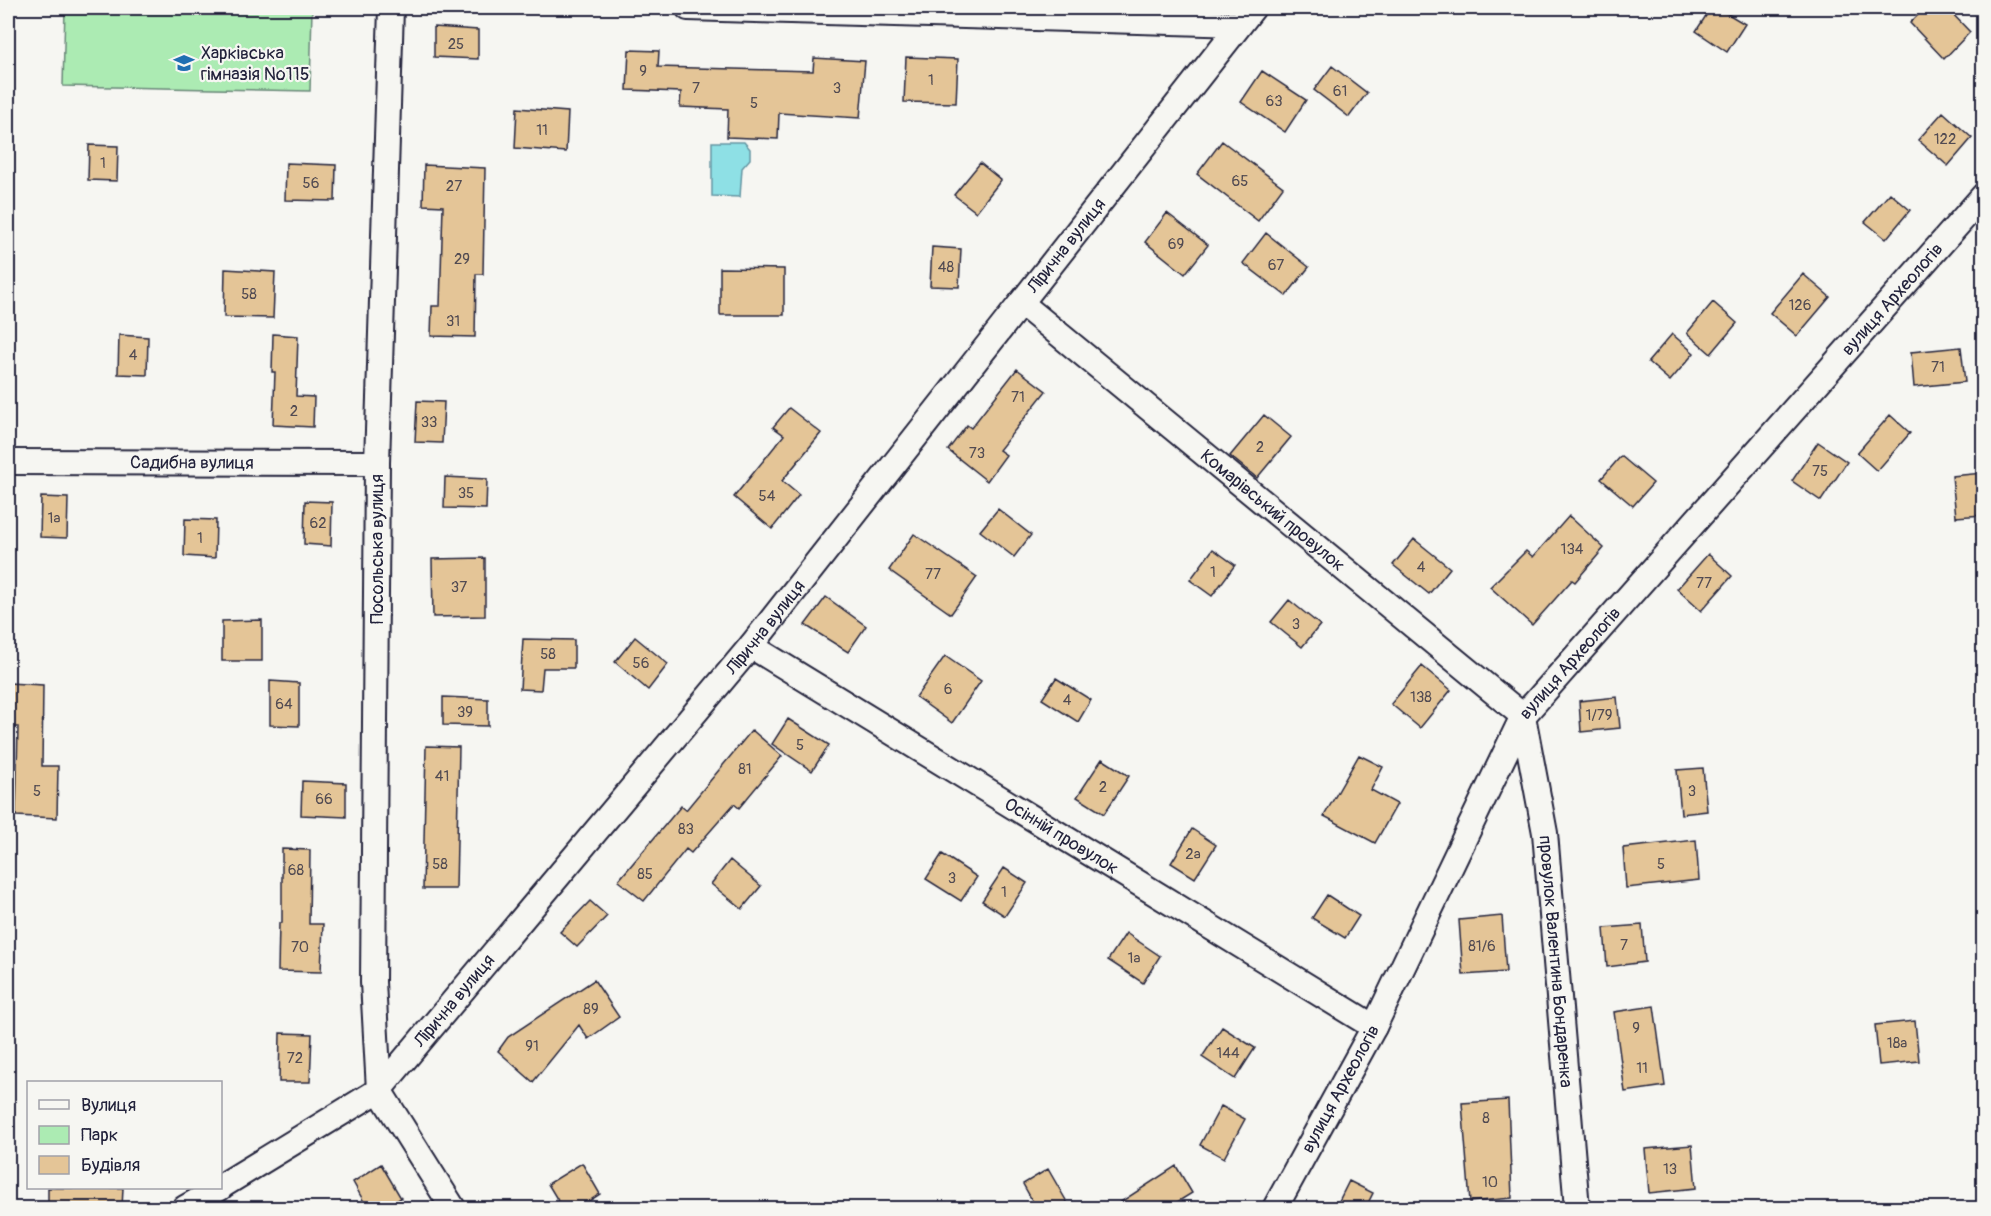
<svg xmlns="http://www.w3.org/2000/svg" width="1991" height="1216" viewBox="0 0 1991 1216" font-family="Pangolin,sans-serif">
	<rect width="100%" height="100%" fill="#f6f6f2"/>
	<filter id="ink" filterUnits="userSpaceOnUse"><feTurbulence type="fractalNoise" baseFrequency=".0167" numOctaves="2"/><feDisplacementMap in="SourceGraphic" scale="12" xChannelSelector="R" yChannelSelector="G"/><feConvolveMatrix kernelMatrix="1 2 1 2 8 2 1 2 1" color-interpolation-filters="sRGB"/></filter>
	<g filter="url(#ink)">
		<path fill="#acebb3" stroke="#678677" stroke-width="1.5" d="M65,8H312L310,91L63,86Z"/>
		<path fill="#8ee0e5" stroke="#6394a1" stroke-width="1.5" d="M712,142H744L750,149V159L742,168L740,197L712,196Z"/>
		<path fill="#e4c597" stroke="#22223b" stroke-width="1.5" d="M1711,8H1718L1745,24L1727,52L1696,31Z
			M1925,8H1947L1970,32L1944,59L1910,23Z
			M434,27L478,30V59L434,57Z
			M629,50L659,51L658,67L813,71L814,58L865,61L860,118L779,113L778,139L727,137L728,109L680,107L681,92L627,90Z
			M906,57L958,59L956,103L904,102Z
			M1332,66L1367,93L1349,117L1314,90Z
			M1262,71L1306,100L1285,132L1241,102Z
			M517,108L568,112L566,152L515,148Z
			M1943,112L1972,138L1948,166L1918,140Z
			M1222,141L1283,187L1258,221L1197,174Z
			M89,145L118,146L117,181L88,180Z
			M286,163L336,165L335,201L285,200Z
			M980,163L1001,180L976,212L954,195Z
			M424,165L485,168L483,274H476L475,337L431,336L432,306H440L443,206L423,205Z
			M1890,193L1910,210L1886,239L1865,222Z
			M1167,213L1208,245L1185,274L1145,242Z
			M1266,233L1309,267L1286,296L1243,263Z
			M932,247L961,249L959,287L930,286Z
			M720,268L784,269V315H720Z
			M225,269L275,272L273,318L224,317Z
			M1803,274L1830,297L1797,336L1770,313Z
			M1713,302L1737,323L1711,354L1687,333Z
			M273,334L298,336L296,396L314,397L313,427L273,425L275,372H272Z
			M1672,334L1694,353L1670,381L1648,362Z
			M119,335L148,337L147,375L118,374Z
			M1961,347L1965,382L1914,387L1911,352Z
			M1017,369L1046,391L999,450L1006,455L987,481L948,450L967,425L971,428Z
			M417,401L444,402L442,443L415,442Z
			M789,408L821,433L782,481L799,495L772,529L734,497L784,435L773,427Z
			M1264,415L1291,437L1257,478L1230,456Z
			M1890,415L1910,433L1877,471L1857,453Z
			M1818,442L1847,462L1821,501L1792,481Z
			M1621,456L1653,483L1633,506L1601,479Z
			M1983,473V515L1956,517L1952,476Z
			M445,477L487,479L486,509L444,508Z
			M41,497L68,498L67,538L40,537Z
			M305,501L332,502L331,546L304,544Z
			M998,509L1031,535L1014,557L980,531Z
			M1569,516L1604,548L1575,582L1572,580L1532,625L1490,587L1526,551L1533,557Z
			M185,519L216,520L215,558L184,556Z
			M914,534L977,577L951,614L889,570Z
			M1414,539L1450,568L1429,594L1393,565Z
			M1213,549L1235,565L1212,596L1190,580Z
			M1708,554L1732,576L1701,611L1677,589Z
			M485,558V616L433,617L432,559Z
			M826,597L866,626L848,652L805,625Z
			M1289,600L1320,625L1302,647L1271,622Z
			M262,620V661H222V621Z
			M635,637L668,664L648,690L615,662Z
			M523,639L574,640V668H543L541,690L520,689Z
			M945,656L981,681L952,723L916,697Z
			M1422,666L1451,690L1420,728L1391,704Z
			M1056,678L1091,700L1078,722L1042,699Z
			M270,681L299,683V726L270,725Z
			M8,683L43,685L42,766H58L57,818L16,816L18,727H8Z
			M443,697L488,699V726L443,725Z
			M1617,697L1620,728L1581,732L1579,701Z
			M788,719L829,745L812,771L772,744Z
			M752,730L782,756L739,808L734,804L691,853L686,849L644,901L618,881L681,806L686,810Z
			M426,746L459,747L456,889H423Z
			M1359,755L1383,767L1371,790L1397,804L1375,843L1324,816Z
			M1102,759L1129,776L1104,814L1077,797Z
			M1703,768L1707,811L1681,814L1677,770Z
			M302,781L346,783V817L301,815Z
			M1192,829L1216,845L1195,878L1171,863Z
			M1696,840L1699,880L1626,888L1623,848Z
			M282,849L310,850L309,924H323L321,972L278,971L279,923H282Z
			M942,854L977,877L961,901L926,879Z
			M730,860L761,886L742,909L711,884Z
			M1004,868L1027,883L1005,916L982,901Z
			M1327,895L1359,916L1345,938L1312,918Z
			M590,901L607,916L577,947L560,932Z
			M1502,916L1506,972L1463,975L1459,920Z
			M1642,925L1645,962L1607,967L1604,928Z
			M1126,933L1160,956L1143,983L1108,960Z
			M594,980L619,1017L588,1039L579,1025L533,1082L498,1051L508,1037Z
			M1654,1006L1665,1086L1625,1092L1614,1012Z
			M1915,1021L1919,1061L1879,1065L1875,1025Z
			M1222,1027L1255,1048L1235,1079L1202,1057Z
			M280,1033L312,1034L310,1082H279Z
			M1508,1100L1512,1198L1470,1202L1462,1103Z
			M1221,1106L1245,1119L1224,1158L1200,1145Z
			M1692,1145L1696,1188L1649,1193L1645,1149Z
			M582,1163L600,1194L577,1209H563L548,1184Z
			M381,1164L401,1198L384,1209H368L353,1182Z
			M1176,1166L1192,1193L1166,1209H1110Z
			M1048,1169L1071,1209H1037L1023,1184Z
			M1349,1181L1373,1193L1365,1209H1335Z
			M48,1188H123L122,1208L48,1204Z"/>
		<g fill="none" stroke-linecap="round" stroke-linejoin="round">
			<g stroke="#22223b" stroke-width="28">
				<g id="street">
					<path d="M391,8L377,463L373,982L379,1090L453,1208"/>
					<path d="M688,8L1240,24"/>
					<path id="s1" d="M1021,303L1523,716L1545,833L1577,1208"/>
					<path id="s2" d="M8,462L377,463"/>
					<path id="s3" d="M751,646L1374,1027"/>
					<path id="s4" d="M220,1187L379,1090L751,646L1253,8"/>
					<path d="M185,1208L220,1188"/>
					<path id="s5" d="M1275,1208L1374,1027L1523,716L1984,195"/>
				</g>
			</g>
			<use href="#street" stroke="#f6f6f2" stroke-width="24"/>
		</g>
	</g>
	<defs>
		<g id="school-bare" transform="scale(1.62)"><path d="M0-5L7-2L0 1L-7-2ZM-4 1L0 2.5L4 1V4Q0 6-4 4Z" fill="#1f6fb2" stroke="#f6f6f2" stroke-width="2.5" paint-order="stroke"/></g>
	</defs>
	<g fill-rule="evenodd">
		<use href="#school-bare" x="184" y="63"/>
	</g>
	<g text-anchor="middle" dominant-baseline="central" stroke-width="4.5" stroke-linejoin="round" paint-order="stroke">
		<g font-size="15" fill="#524b52">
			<text x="456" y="44">25</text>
			<text x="643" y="71">9</text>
			<text x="931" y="80">1</text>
			<text x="696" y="88">7</text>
			<text x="837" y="88">3</text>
			<text x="1340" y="91">61</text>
			<text x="1274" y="101">63</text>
			<text x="754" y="103">5</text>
			<text x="542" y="130">11</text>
			<text x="1945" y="139">122</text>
			<text x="103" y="163">1</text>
			<text x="1240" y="181">65</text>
			<text x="311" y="183">56</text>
			<text x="454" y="186">27</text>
			<text x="1176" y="244">69</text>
			<text x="462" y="259">29</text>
			<text x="1276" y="265">67</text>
			<text x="946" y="267">48</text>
			<text x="249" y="294">58</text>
			<text x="1800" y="305">126</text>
			<text x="453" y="321">31</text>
			<text x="133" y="355">4</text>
			<text x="1938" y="367">71</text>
			<text x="1018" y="397">71</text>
			<text x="294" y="411">2</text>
			<text x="429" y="422">33</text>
			<text x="1260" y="447">2</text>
			<text x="977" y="453">73</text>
			<text x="1820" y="471">75</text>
			<text x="466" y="493">35</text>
			<text x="767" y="496">54</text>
			<text x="54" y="518">1а</text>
			<text x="318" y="523">62</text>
			<text x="200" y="538">1</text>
			<text x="1572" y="549">134</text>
			<text x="1421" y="567">4</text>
			<text x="1213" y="572">1</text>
			<text x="933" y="574">77</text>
			<text x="1704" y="583">77</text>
			<text x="459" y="587">37</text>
			<text x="1296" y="624">3</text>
			<text x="548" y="654">58</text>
			<text x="641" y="663">56</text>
			<text x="948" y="689">6</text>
			<text x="1421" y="697">138</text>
			<text x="1067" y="700">4</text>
			<text x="284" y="704">64</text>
			<text x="465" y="712">39</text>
			<text x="1599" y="715">1/79</text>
			<text x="800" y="745">5</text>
			<text x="745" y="769">81</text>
			<text x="442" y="776">41</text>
			<text x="1103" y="787">2</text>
			<text x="37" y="791">5</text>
			<text x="1692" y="791">3</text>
			<text x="324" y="799">66</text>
			<text x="686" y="829">83</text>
			<text x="1193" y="854">2а</text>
			<text x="440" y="864">58</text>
			<text x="1661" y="864">5</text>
			<text x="296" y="870">68</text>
			<text x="645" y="874">85</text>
			<text x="952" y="878">3</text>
			<text x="1004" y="892">1</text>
			<text x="1624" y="945">7</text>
			<text x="1482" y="946">81/6</text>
			<text x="300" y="947">70</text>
			<text x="1134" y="958">1а</text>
			<text x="591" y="1009">89</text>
			<text x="1636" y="1028">9</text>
			<text x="1897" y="1043">18а</text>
			<text x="532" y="1046">91</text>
			<text x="1228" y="1053">144</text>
			<text x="295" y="1058">72</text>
			<text x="1642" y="1068">11</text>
			<text x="1486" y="1118">8</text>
			<text x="1670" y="1169">13</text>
			<text x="1490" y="1182">10</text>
		</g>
		<g font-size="18" fill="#22223b" stroke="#f6f6f2" text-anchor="start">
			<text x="201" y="53">Харківська<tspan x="201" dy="21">гімназія №115</tspan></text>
		</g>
		<g font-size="18" fill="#22223b" stroke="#f6f6f2">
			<text stroke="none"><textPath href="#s4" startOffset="1275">Лірична вулиця</textPath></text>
			<text stroke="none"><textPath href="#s5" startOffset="1108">вулиця Археологів</textPath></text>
			<text stroke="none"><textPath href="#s2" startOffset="184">Садибна вулиця</textPath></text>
			<text stroke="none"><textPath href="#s1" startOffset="326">Комарівський провулок</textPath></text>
			<text transform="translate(377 549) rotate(-90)">Посольська вулиця</text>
			<text stroke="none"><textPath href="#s4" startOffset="789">Лірична вулиця</textPath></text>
			<text stroke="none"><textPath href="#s5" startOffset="622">вулиця Археологів</textPath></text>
			<text stroke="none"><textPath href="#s3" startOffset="364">Осінній провулок</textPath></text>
			<text stroke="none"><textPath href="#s1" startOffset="898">провулок Валентина Бондаренка</textPath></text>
			<text stroke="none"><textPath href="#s4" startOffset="303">Лірична вулиця</textPath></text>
			<text stroke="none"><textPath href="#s5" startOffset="136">вулиця Археологів</textPath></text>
		</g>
	</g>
	<rect width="1991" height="1216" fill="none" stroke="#f6f6f2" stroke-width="30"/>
	<rect x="15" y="15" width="1961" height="1186" fill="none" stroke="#22223b" stroke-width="2" filter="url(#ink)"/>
	<rect x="27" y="1081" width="195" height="108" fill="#f6f6f2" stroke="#a1a1a9" stroke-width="1.5"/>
	<rect x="39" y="1100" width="30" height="9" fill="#f6f6f2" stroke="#a1a1a9" stroke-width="1.5"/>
	<text x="81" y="1111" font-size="18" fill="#22223b">Вулиця</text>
	<rect x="39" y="1126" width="30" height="18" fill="#acebb3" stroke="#a1a1a9" stroke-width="1.5"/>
	<text x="81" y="1141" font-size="18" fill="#22223b">Парк</text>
	<rect x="39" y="1156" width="30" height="18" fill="#e4c597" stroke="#a1a1a9" stroke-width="1.5"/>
	<text x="81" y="1171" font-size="18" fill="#22223b">Будівля</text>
</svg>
